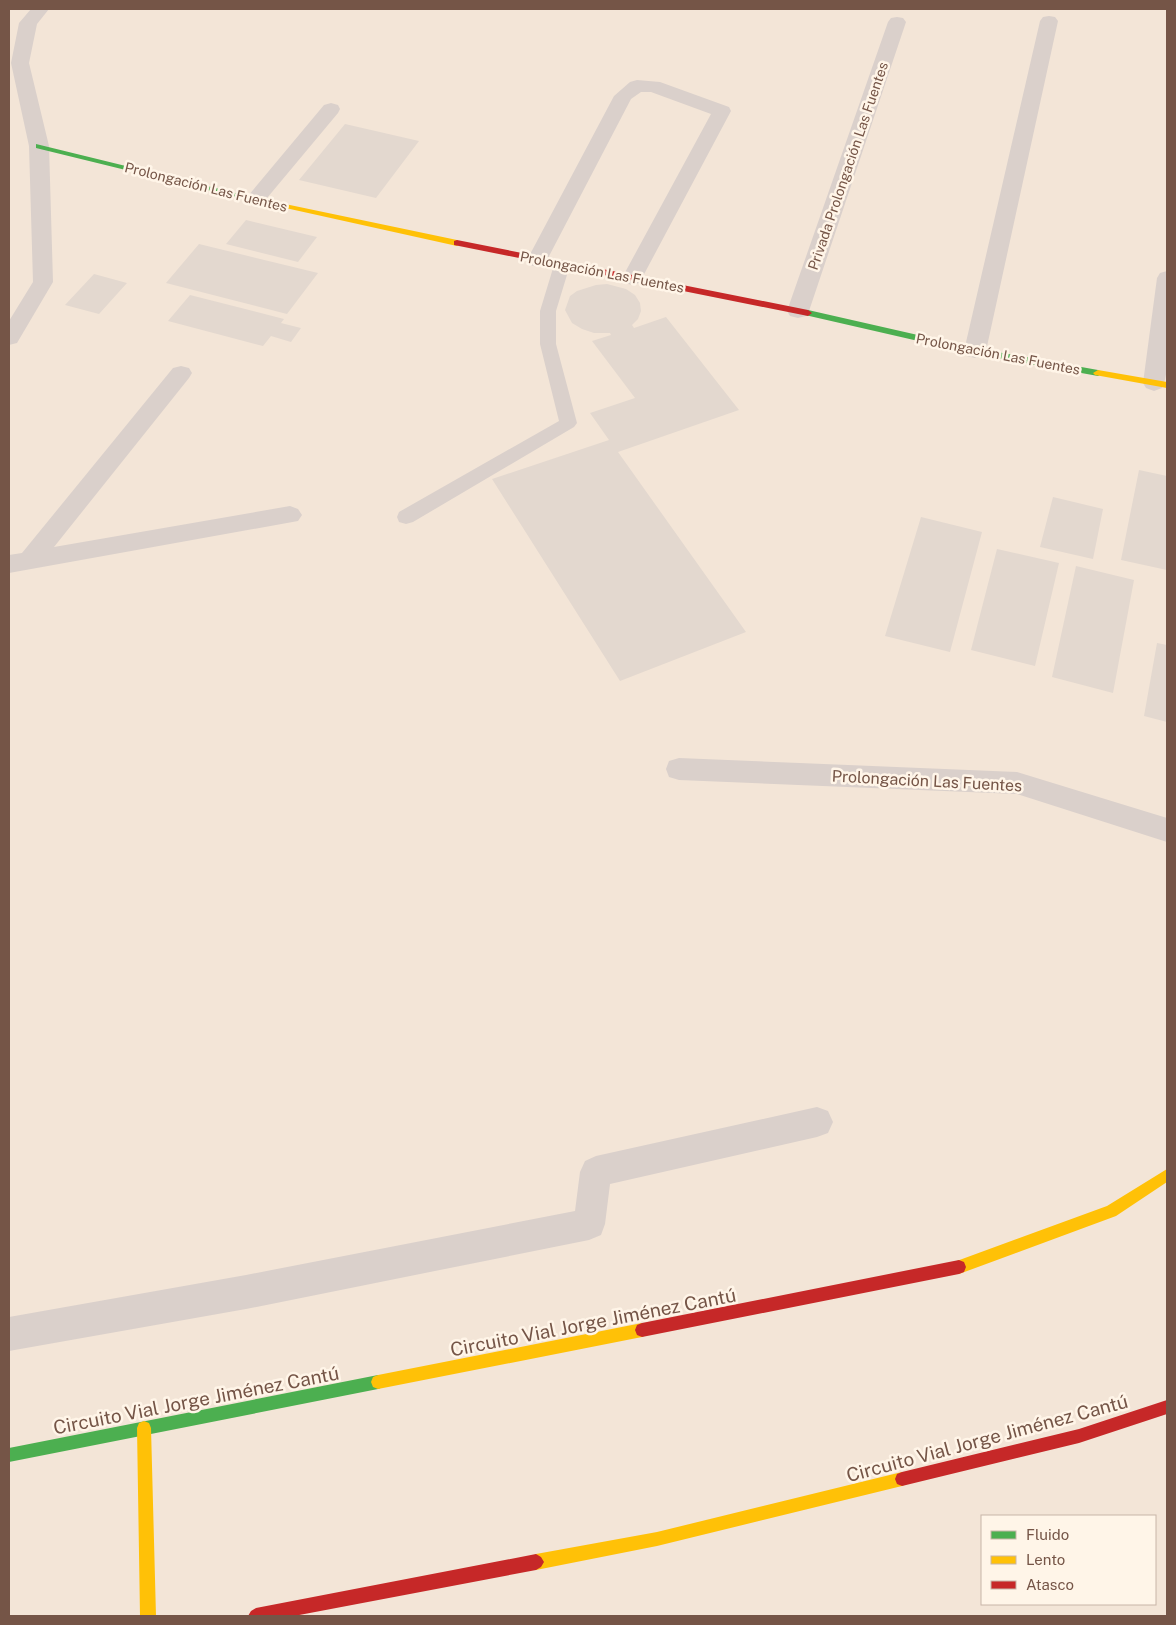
<svg xmlns="http://www.w3.org/2000/svg" width="1176" height="1625" viewBox="0 0 1176 1625" font-family="'Public Sans',sans-serif">
	<rect width="100%" height="100%" fill="#f7f0e7"/>
	<path fill="#f3e5d7" fill-rule="evenodd" d="M9,9H1167V1616H9ZM982,1516H1155V1604H982Z"/>
	<path fill="#e3d8cf" d="M345,124L419,141L376,198L299,180Z
		M246,220L317,237L298,262L226,244Z
		M199,244L318,273L287,314L166,283Z
		M94,274L127,283L99,314L65,305Z
		M607,284L626,289L635,295L640,303L641,311L638,319L632,325L634,328L666,317L739,410L618,452L746,632L620,681L492,479L609,440L590,413L635,398L592,341L611,335L610,333H594L582,329L572,323L565,310L570,296L577,291L596,285Z
		M190,295L284,319L281,323L301,328L291,342L271,336L263,346L168,321Z
		M1139,470L1167,476V570L1121,560Z
		M1053,497L1103,509L1093,559L1040,547Z
		M921,517L982,532L950,652L885,636Z
		M997,549L1059,563L1035,666L971,650Z
		M1076,566L1134,580L1113,693L1052,677Z
		M1157,643L1167,645V722L1144,716Z"/>
	<g fill="none" stroke-linecap="round" stroke-linejoin="round">
		<path fill="#dad0cb" fill-rule="evenodd" d="M562,260L568,261L570,265L556,311V344L577,423L574,427L413,522L406,524L399,522L397,517L399,512L559,421L540,344V311L554,265L556,261Z"/>
		<path fill="#dad0cb" fill-rule="evenodd" d="M31,9H49L37,24L29,63L49,146L53,282L17,343L9,345V321L33,282L29,146L11,63L19,23Z
			M1049,16L1055,17L1058,21L986,351L983,356L975,358L967,356L964,351L1040,21L1043,17Z
			M897,17L903,18L906,22L809,311L806,316L798,318L790,316L787,311L888,22L891,18Z
			M637,80L660,82L729,107L731,111L642,278L639,283L632,285L625,283L622,278L711,114L651,92H641L631,99L547,260L544,265L537,267L530,265L527,260L614,96L630,82Z
			M331,103L338,105L340,109L338,113L262,204L255,206L248,204L245,200L248,196L324,105Z
			M1167,271C1168,293 1172,372 1162,388L1154,391L1146,388L1143,383L1157,278L1160,273Z
			M181,366L189,368L192,373L189,378L54,547L290,506L298,509L302,515L298,521L9,573V555L22,553L173,368Z
			M679,758L1017,772L1167,818V842L1017,794L679,780L669,777L666,769L669,761Z
			M817,1107L828,1111L833,1122L828,1133L817,1137L610,1184L605,1224L601,1235L589,1240L246,1309L9,1351V1317L246,1275L575,1211L580,1172L585,1161L596,1156Z"/>
		<path fill="#4caf50" fill-rule="evenodd" d="M36,144L240,194L244,196L240,198L36,148Z
			M808,310L975,348L1098,370L1103,373L1098,376L975,354L805,315L804,313Z
			M378,1375L383,1377L385,1382L383,1387L378,1389L9,1462V1448Z"/>
		<path fill="#ffc107" fill-rule="evenodd" d="M237,194L457,240L461,243L457,246L240,198H237Z
			M1098,370L1167,382V388L1095,375L1093,373Z
			M1167,1169V1182L1116,1216L959,1274L954,1272L952,1267L954,1262L1107,1206Z
			M642,1323L647,1325L649,1330L647,1335L642,1337L378,1389L373,1387L371,1382L373,1377L378,1375Z
			M144,1421L149,1423L151,1428L156,1616H140L137,1428L139,1423Z
			M902,1472L907,1474L909,1479L907,1484L902,1486L657,1546L536,1570L531,1567L528,1562L531,1557L536,1554L657,1532Z"/>
		<path fill="#c62828" fill-rule="evenodd" d="M457,240L808,310L812,313L808,316L454,245V241Z
			M959,1260L964,1262L966,1267L964,1272L959,1274L642,1337L637,1335L635,1330L637,1325L642,1323Z
			M1167,1400V1414L1079,1443L902,1486L897,1484L895,1479L897,1474L902,1472L1079,1429Z
			M536,1554L541,1557L544,1562L541,1567L536,1570L294,1616H248L251,1611L256,1608Z"/>
	</g>
	<g text-anchor="middle" dominant-baseline="central" stroke-width="5" stroke-linejoin="round" paint-order="stroke">
		<g font-size="14" fill="#755547" stroke="#fff5e8">
			<text transform="translate(848 166) rotate(-71)">Privada Prolongación Las Fuentes</text>
			<text transform="translate(206 187) rotate(14)">Prolongación Las Fuentes</text>
			<text transform="translate(602 272) rotate(11)">Prolongación Las Fuentes</text>
			<text transform="translate(998 354) rotate(11)">Prolongación Las Fuentes</text>
		</g>
		<g font-size="16" fill="#755547" stroke="#fff5e8">
			<text transform="translate(927 781) rotate(3)">Prolongación Las Fuentes</text>
		</g>
		<g font-size="19" fill="#755547" stroke="#fff5e8">
			<text transform="translate(593 1322) rotate(-11)">Circuito Vial Jorge Jiménez Cantú</text>
			<text transform="translate(196 1400) rotate(-11)">Circuito Vial Jorge Jiménez Cantú</text>
			<text transform="translate(987 1438) rotate(-15)">Circuito Vial Jorge Jiménez Cantú</text>
		</g>
	</g>
	<rect width="1176" height="1625" fill="none" stroke="#755547" stroke-width="20"/>
	<rect x="981" y="1515" width="175" height="90" fill="#fff5e8" stroke="#c8b5a8"/>
	<rect x="991" y="1531" width="25" height="8" fill="#4caf50" stroke="#c8b5a8"/>
	<text x="1026" y="1540" font-size="15" fill="#755547">Fluido</text>
	<rect x="991" y="1556" width="25" height="8" fill="#ffc107" stroke="#c8b5a8"/>
	<text x="1026" y="1565" font-size="15" fill="#755547">Lento</text>
	<rect x="991" y="1581" width="25" height="8" fill="#c62828" stroke="#c8b5a8"/>
	<text x="1026" y="1590" font-size="15" fill="#755547">Atasco</text>
</svg>
